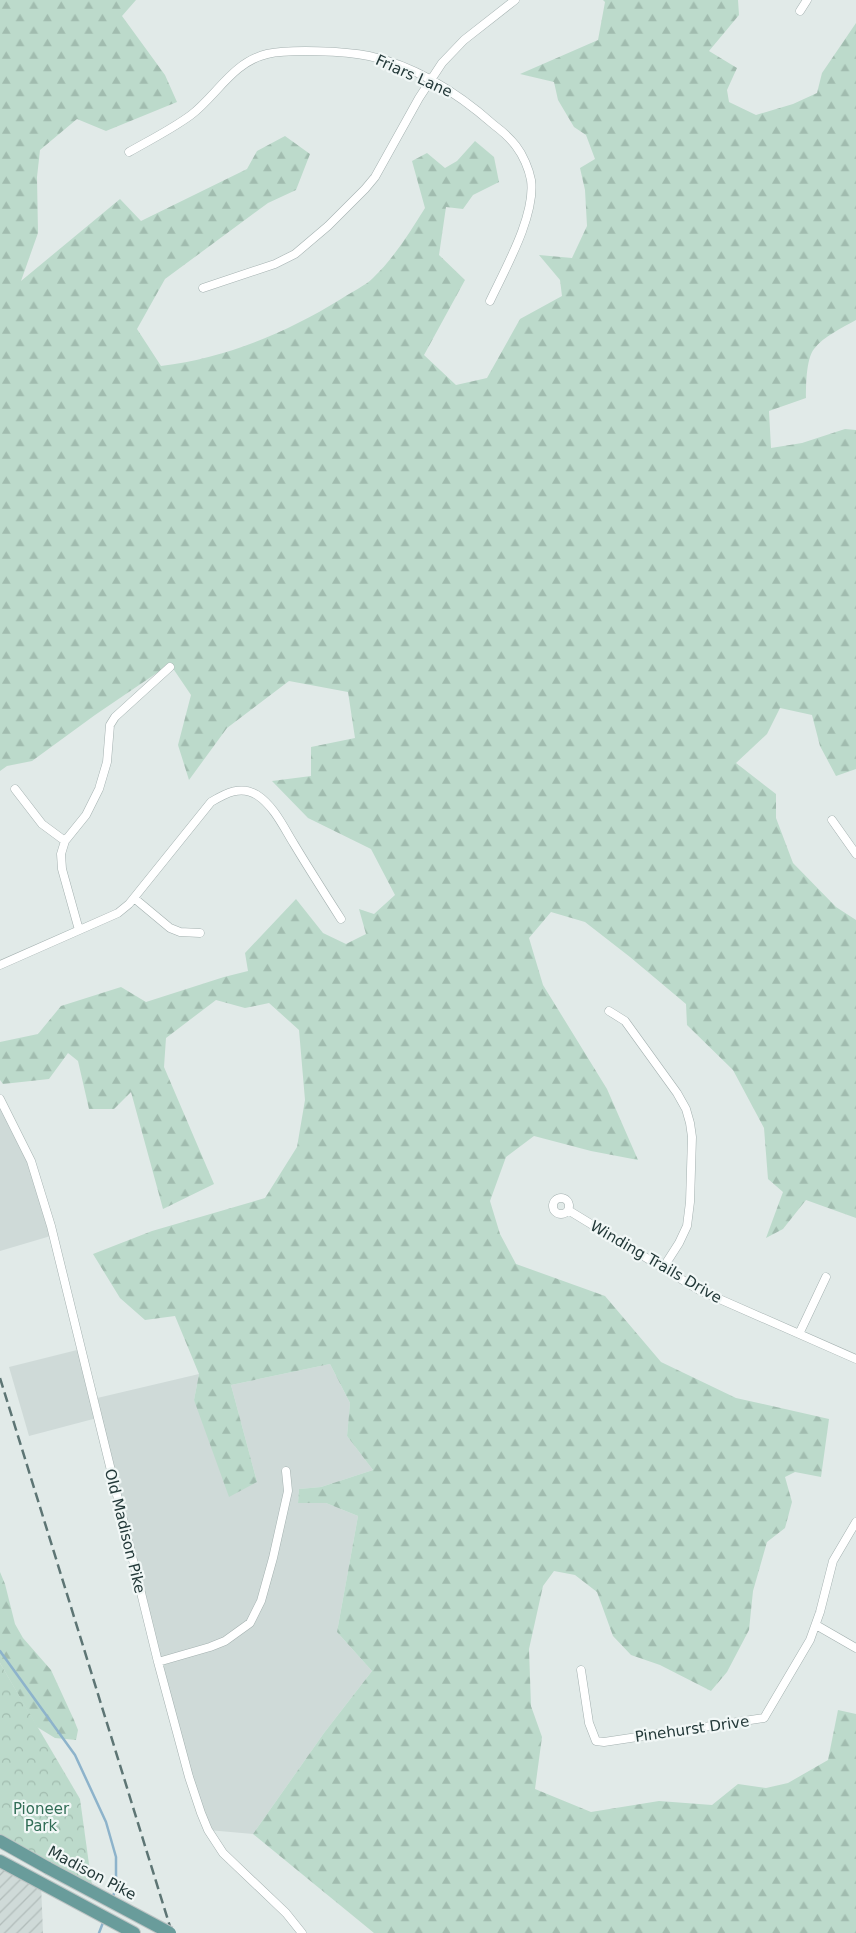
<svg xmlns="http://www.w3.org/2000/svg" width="856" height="1933" viewBox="0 0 856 1933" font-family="'DejaVu Sans',sans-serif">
	<defs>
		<pattern id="industrial-furrows" width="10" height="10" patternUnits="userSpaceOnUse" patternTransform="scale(1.25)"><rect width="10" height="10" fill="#cfdad8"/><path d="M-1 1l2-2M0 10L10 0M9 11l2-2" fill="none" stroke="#b1bcba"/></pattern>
		<pattern id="forest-firs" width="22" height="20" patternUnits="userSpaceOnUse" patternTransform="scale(1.25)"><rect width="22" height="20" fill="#bcdacb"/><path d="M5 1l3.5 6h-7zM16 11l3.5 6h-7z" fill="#a1bcaf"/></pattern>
		<pattern id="park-crowns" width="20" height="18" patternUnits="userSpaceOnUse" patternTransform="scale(1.25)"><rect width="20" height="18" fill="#bcdacb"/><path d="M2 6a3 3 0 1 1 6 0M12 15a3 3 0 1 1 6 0" fill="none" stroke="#a1bcaf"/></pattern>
	</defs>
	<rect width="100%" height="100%" fill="#e1eae8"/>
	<path fill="#cfdad8" d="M0,1099L16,1128L54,1235L0,1251Z
		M81,1349L93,1399L199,1374L194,1400L257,1482L231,1385L330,1364L350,1403L347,1436L373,1470L321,1487L299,1489L298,1503H326L358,1516L337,1632L372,1671L324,1733L253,1834L208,1830L201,1813L97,1418L29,1436L9,1367Z"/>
	<path fill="url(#industrial-furrows)" d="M0,1861L41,1884L43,1933H0Z"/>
	<path fill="url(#forest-firs)" d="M0,0H136L122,16L165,75L177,102L106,131L77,119L40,150L37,177L38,233L21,281L120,199L141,221L247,169L257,151L285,136L310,154L296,190L268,203L165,279L137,329L161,366C226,358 286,333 341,299C351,292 365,286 373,278C394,258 410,232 425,208L412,161L427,153L445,168L457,161L475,141L494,157L499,182L473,195L463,209L446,207L439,255L465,280L424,355L456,385L487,378L520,319L562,296L560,280L539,255L572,258L587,226L585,190L580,168L595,159L586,135L574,127L558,100L554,82L520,74L598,40L605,2L603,0H738L739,15L709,51L737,68L727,90L729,102L756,115L793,104L817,93L822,73L856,23V320C842,328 824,336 814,349C806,359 806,386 806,398L769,411L771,448L802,443L845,429L856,430V769L836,776L820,746L812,715L780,708L767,734L736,763L776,794V818L793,863L836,907L856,920V1218L806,1200L783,1229L766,1238L783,1192L768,1179L764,1128L733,1070L687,1025L686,1004L630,957L585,922L551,912L529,938L543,985L607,1089L638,1160L591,1151L534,1136L506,1157L490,1201L500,1234L516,1264L605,1296L661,1362L736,1398L829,1419L821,1477L795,1472L785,1477L792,1502L785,1528L767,1542L753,1591L749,1630L727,1672L711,1691L660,1665L631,1655L613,1636L597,1592L575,1575L554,1571L543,1586L529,1649L531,1706L542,1737L535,1789L591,1812L659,1801L712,1805L738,1784L766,1788L788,1783L828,1760L838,1710L856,1714V1933H374L253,1834L324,1733L372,1671L337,1632L358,1516L326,1503H298L299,1489L321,1487L373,1470L347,1436L350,1403L330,1364L231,1385L257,1482L229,1497L194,1400L199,1374L175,1316L145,1320L120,1298L93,1254L152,1231L265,1198L297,1147L305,1100L299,1030L269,1003L245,1008L216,1000L166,1038L164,1067L214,1184L163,1209L131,1092L114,1109H89L78,1061L68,1053L49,1079L3,1084L0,1080V1042L38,1034L61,1006L121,987L146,1002L224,977L248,971L245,953L296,899L323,933L346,944L366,934L359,909L374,914L395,895L371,849L308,818L272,781L311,776V747L355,738L348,692L289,681L227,728L189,780L178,745L191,695L170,664L95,715L32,761L7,766L0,771Z
		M0,1572L5,1584L15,1624L23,1638L51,1670L74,1720L78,1730L76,1740L55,1738L37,1727L0,1663Z"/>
	<path fill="url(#park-crowns)" d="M0,1663L80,1799L92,1886L0,1841Z"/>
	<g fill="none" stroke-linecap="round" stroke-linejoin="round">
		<path stroke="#8db3cb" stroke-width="2.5" d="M0,1651L75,1755L106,1822L116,1857V1888L112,1899
			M99,1933L104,1920"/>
		<g stroke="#a4b1b0" stroke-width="9">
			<path id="street" d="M800,11L807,0
				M129,152C150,140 172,129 191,115C217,95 233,62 267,54C290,49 345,51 369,56C415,66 459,94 494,125C502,131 510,138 516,146C523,155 529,169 531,180C536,215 505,269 490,301
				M203,288L275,264L295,254L328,226L365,189L375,177L419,98L442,63L464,40L515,0
				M15,789L42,824L65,841
				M832,820L856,854
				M134,898L170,928L180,932L200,933
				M79,930L62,869L61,854L65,841L86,815L99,789L107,762L110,725L115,717L170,667
				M0,965L118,913L129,904L211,802C226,793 241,785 257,795C274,806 284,828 294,844C309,869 325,894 341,919
				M609,1011L625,1021L677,1093L686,1109L690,1123L692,1137L690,1202L687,1226L679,1243L663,1268
				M0,1099L31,1161L51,1226L158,1662L189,1777L201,1813L208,1830L223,1853L286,1913L302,1933
				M553 1206a8 8 0 1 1 16 0a8 8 0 1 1-16 0Z
				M568,1210L699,1290L856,1359
				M799,1334L826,1277
				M816,1625L856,1648
				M158,1662L210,1647L225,1641L250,1623L261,1601L273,1558L288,1491L286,1471
				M581,1670L589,1723L596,1741L604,1742L764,1718L810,1640L820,1612L833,1561L856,1522"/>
		</g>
		<g stroke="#bdc4c4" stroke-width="14">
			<path id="primary" d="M0,1841L48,1868
				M0,1861L134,1933"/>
		</g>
		<use href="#street" stroke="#fff" stroke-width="8"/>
		<use href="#primary" stroke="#699c9b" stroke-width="12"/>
		<path stroke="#5d7574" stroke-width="2.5" stroke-dasharray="10 5" stroke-linecap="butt" d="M0,1378L172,1933"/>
		<g stroke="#bdc4c4" stroke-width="14" stroke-linecap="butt">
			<path id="primary-bridge" d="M48,1868L170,1933"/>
		</g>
		<use href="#primary-bridge" stroke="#699c9b" stroke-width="12"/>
	</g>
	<g text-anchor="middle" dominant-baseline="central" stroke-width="4.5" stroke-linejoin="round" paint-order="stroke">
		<g font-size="15" fill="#233939" stroke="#f1f7f6">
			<text transform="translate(414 76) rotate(24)">Friars Lane</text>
			<text transform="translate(656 1262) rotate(30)">Winding Trails Drive</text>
			<text transform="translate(125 1531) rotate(76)">Old Madison Pike</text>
			<text transform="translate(692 1729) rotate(-8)">Pinehurst Drive</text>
			<text transform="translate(92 1873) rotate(28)">Madison Pike</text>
		</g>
		<g font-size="15" fill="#316d56" stroke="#f1f7f6">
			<text x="41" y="1809">Pioneer<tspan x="41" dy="17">Park</tspan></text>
		</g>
	</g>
</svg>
